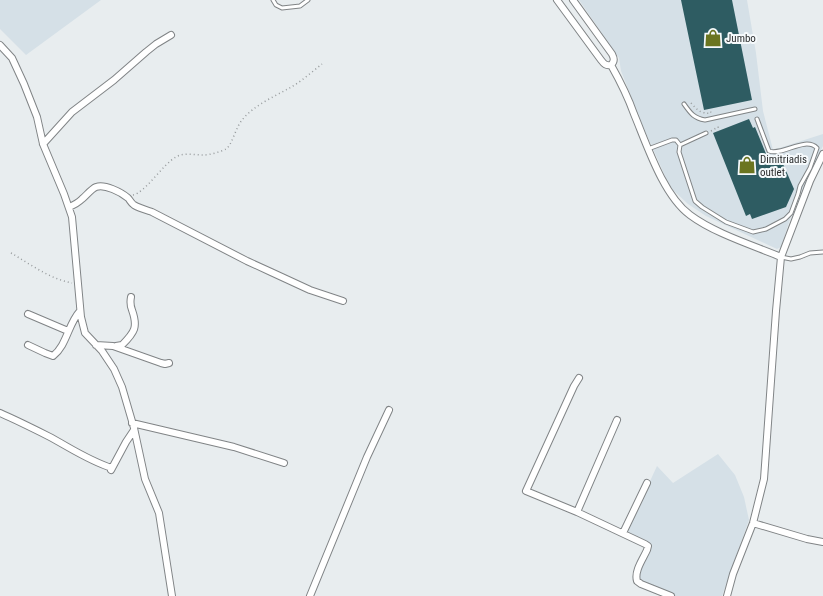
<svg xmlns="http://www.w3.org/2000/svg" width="823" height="596" viewBox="0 0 823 596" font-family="'Roboto Condensed',sans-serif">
	<rect width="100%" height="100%" fill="#e8edef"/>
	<path fill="#d5e0e7" d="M0,0H101L26,55L0,29Z
		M579,0H747L756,53L763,111L773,150L823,134V146L807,179L793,210L781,247L777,249L706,216L688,204L673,190L666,178L644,129L621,71L619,58Z
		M718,454L735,475L744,497L749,520L722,596H675L641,583L637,577L649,546L626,533L657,466L673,483Z"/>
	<path fill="#2e5c62" d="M681,0H732L752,100L704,110Z
		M749,119L753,128L755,127L769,161L780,157L794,189L786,207L752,219L750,214L746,216L713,133Z"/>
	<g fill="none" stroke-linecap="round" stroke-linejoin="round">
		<g stroke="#808486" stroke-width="5">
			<path id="service" d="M273,0L276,5L282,8L300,6L308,0
				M684,104C691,114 694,118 705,120L755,109
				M680,145L706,133
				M648,149L672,140H676L680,145L679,152L695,201L702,207L726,222L753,232L766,229L785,219L791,213L798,194L800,186L810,168L817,148C805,136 783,156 769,151L757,119
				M781,257L791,259L800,257L810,253L823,252"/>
		</g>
		<g stroke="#808486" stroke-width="8">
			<path id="minor" d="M557,0L601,60C604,64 606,66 611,65
				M573,0L612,54C614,58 615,61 611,65
				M0,45L12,58L24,84L37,117L43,144L64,194L72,217L81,317L85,333L102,351L114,369L122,387L134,428L145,479L159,513L172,596
				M611,65C620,81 628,97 634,114C647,145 663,195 690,215C714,233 752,245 781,257
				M43,144L72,112L114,80L146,52L156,44L171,35
				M69,207C74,205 78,203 82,199C86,196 91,189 96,187C105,184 121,192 128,198C130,200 131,203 134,205C139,208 146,210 152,212L247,261L271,272L310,290L343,301
				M28,314L68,331
				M28,345L45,353L53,356C67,345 68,324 80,311
				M96,345L113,346L161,363L165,364L169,363
				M116,346L122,345C135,332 138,327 132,310C130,305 130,302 131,297
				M579,378L574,386L526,491L577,512L645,544L648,546L647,550C643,559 634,571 637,581L641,584L671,596
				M0,413C16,420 32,428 48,436C69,447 89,461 112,468
				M132,423L234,447L284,463
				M111,470L126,442L134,430
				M577,512L617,420
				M753,523L807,539L823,542
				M623,533L647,483
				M310,596L367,457L389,410
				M727,596L733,574L753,523L764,479L776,311L781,257L810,181L823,154"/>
		</g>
		<path stroke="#989c9e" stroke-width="1.5" stroke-dasharray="1 3" stroke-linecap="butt" d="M691,103C697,110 701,114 711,113L710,109
			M711,131L718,127L719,131
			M133,195C145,193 163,164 176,157C184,152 194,155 203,155C210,155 220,152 226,149C232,145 236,127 242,120C255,104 276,96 293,86C303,80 313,71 322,64
			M11,253C30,264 50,279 72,283"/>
		<use href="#service" stroke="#fff" stroke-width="3"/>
		<use href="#minor" stroke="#fff" stroke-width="6"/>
	</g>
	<defs>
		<g id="shop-bare" transform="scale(1.38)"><path d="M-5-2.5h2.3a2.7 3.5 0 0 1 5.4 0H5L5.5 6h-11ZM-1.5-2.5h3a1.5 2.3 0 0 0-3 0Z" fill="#6b7520" stroke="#f6fafc" stroke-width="2.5" paint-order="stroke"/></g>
	</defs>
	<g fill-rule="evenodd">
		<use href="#shop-bare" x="713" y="38"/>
		<use href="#shop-bare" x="747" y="165"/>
	</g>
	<g text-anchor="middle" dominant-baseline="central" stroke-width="4" stroke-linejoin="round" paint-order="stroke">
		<g font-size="11" fill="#2b2d2e" stroke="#f6fafc" text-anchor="start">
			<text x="726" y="38">Jumbo</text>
			<text x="760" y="159">Dimitriadis<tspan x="760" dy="13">outlet</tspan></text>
		</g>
	</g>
</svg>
